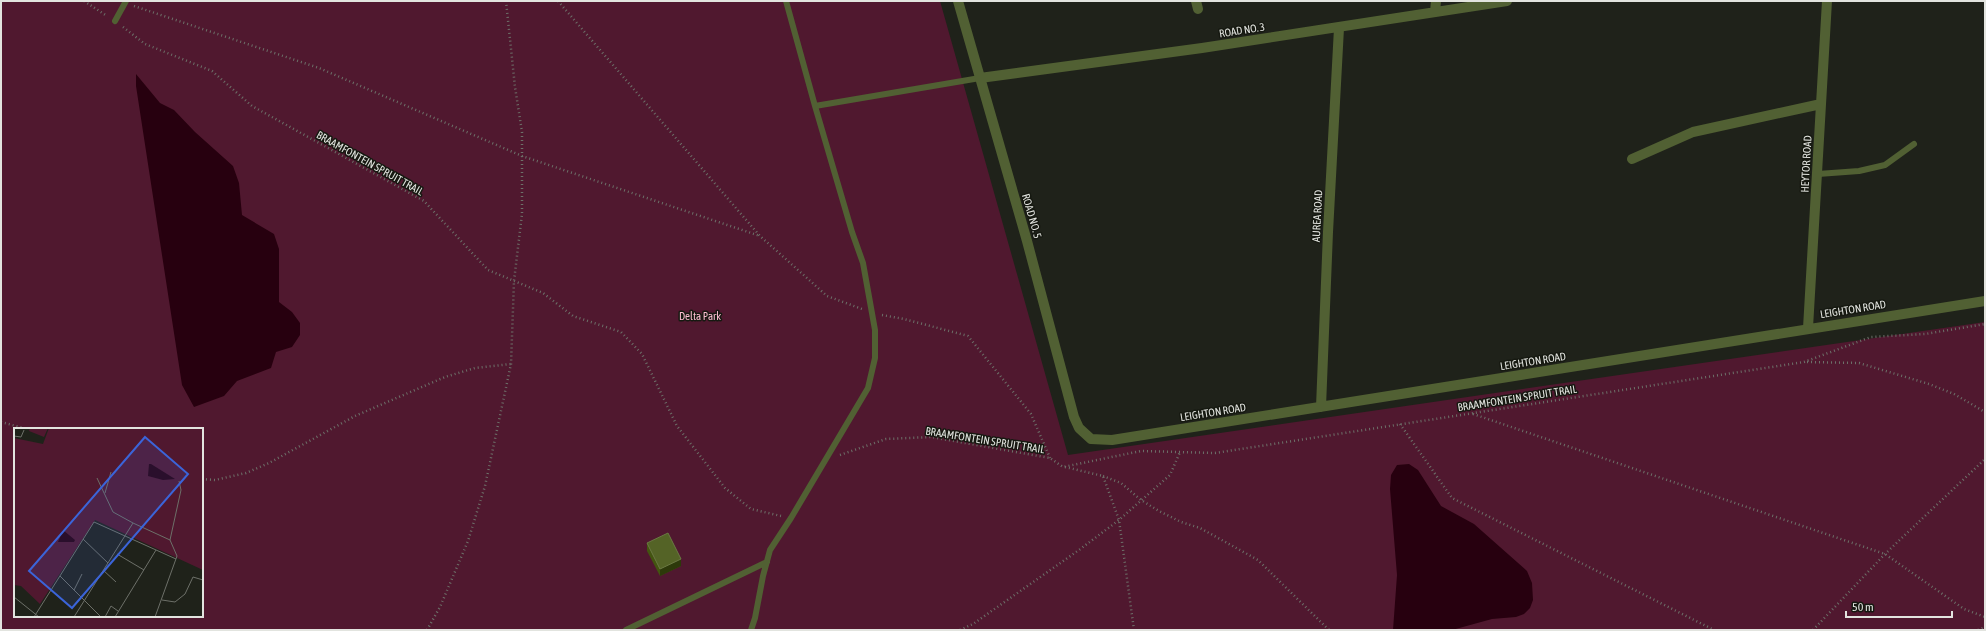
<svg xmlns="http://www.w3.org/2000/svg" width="1986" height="631" viewBox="0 0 1986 631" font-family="'Asap Condensed',sans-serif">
	<rect width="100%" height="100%" fill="#1f221a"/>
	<path fill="#50182f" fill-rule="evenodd" d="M1,1H940L1068,455L1985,322V630H1ZM15,429H202V616H15Z"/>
	<path fill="#27000f" d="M136,74L160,103L174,110L195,132L233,166L239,183L242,215L274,234L279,249V302L292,312L300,323V335L292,347L276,352L271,368L237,381L224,396L194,407L182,385L136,86Z
		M1409,464L1418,470L1441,506L1474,524L1527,571L1532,583L1533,600L1530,608L1524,614L1516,617L1492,619L1452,630H1393L1397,575L1390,489L1391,475L1397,465Z"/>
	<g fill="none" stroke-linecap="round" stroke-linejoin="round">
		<path stroke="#6d7069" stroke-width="2.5" stroke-dasharray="1 3" stroke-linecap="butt" d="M84,1L107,16
			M558,1L760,236L827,296L862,309
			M134,6L319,68L522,156L760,236
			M123,27L145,44L212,71L252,106L424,201L488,270L543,293L573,316L621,332L642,354L677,426L725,488L751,509L781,516
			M882,315L904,319L968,336L1031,414L1050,458
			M1807,362L1859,363L1929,384L1954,394L1985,412
			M1473,414L1885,554L1964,609L1985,617
			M1,422L27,429
			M1400,424L1452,498L1714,630
			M840,455L886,439L931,437L1050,458L1063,467L1141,451L1215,453L1804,362L1871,337L1925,334L1985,324
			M1065,467L1103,476L1119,520L1134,630
			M1103,476L1121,483L1141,500L1159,511L1181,522L1200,528L1258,560L1329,630
			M202,479L215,480L246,473L269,463L355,416L445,377L475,368L511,364
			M427,630L440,607L468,541L485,486L511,364L514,281L522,214V132L515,87L506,1
			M960,630L973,624L1079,550L1119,520L1170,475L1180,452
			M1813,630L1885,554L1985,459
			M1978,630L1985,627"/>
		<path stroke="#516033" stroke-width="6" d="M786,1L815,106
			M115,21L126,1
			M1818,174L1859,171L1885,165L1914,144
			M626,630L767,562
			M751,630L755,618L763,576L770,550L791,518L868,388L875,358V330L863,263L852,232L815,106L980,78"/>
		<path stroke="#516033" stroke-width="10" d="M958,1L1027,241L1074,417L1079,428L1091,439L1112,440L1985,301
			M1196,1L1198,9
			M1435,12L1436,1
			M980,78L1202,48L1507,1
			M1632,159L1693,132L1821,104
			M1808,328L1827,1
			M1321,407L1328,232L1339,28"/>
	</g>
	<path fill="#435410" d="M647,543L681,566L660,576L647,551Z"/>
	<path fill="#2d390a" d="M681,559V566L660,576V569Z"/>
	<path fill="#546326" stroke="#6a7843" d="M668,533L681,559L660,569L647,543Z"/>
	<g text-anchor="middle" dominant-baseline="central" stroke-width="3" stroke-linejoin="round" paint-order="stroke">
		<g font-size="11" fill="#e2e4df" stroke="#161911">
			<text transform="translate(1242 30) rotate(-9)">ROAD NO. 3</text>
			<text transform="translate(370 163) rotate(29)">BRAAMFONTEIN SPRUIT TRAIL</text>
			<text transform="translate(1806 164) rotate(-87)">HEYTOR ROAD</text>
			<text transform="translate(1032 216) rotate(74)">ROAD NO. 5</text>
			<text transform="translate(1317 216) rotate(-87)">AUREA ROAD</text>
			<text transform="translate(1853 309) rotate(-9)">LEIGHTON ROAD</text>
			<text transform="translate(1533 361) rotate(-9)">LEIGHTON ROAD</text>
			<text transform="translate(1517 398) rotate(-9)">BRAAMFONTEIN SPRUIT TRAIL</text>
			<text transform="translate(1213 412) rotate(-9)">LEIGHTON ROAD</text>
			<text transform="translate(985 440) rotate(9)">BRAAMFONTEIN SPRUIT TRAIL</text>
		</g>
		<g font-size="11" fill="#febfd3" stroke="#161911">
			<text x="700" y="316">Delta Park</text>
		</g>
	</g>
	<g transform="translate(14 428)">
		<rect width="189" height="189" fill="#1f221a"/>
		<path d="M16,0H34L30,9L15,3ZM35,0H189V142L81,92L26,176L7,158L0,157V10L29,16Z" fill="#50182f"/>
		<path d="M135,36H137L161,51L149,52L134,48ZM49,102L61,112L60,114H44Z" fill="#27000f"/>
		<path fill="none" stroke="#6d7069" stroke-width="1" d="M0,8L7,9L10,2M91,65L97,44M119,95L156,112L163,128L141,189M69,111L94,135M156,112L167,62L165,53M103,126L130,142M89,142L102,154M46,148L87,189M60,162L68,146M0,169L25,189M148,172L161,174L171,166L179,149L189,152M20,189L80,94L162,131M60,189L119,95L99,84L83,50M91,189L97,178L104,183M101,189L142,122"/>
		<path fill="#3b64d9" fill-opacity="0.15" stroke="#3b64d9" stroke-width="2" d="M131,9L174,46L58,180L15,143Z"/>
		<rect width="189" height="189" fill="none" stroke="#e2e4df" stroke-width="2"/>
	</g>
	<rect width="1986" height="631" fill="none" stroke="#e2e4df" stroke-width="4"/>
	<path d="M1846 611v6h106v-6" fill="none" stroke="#e2e4df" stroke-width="2"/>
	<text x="1852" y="611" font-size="12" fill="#e2e4df" stroke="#161911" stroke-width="3" paint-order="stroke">50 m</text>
</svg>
